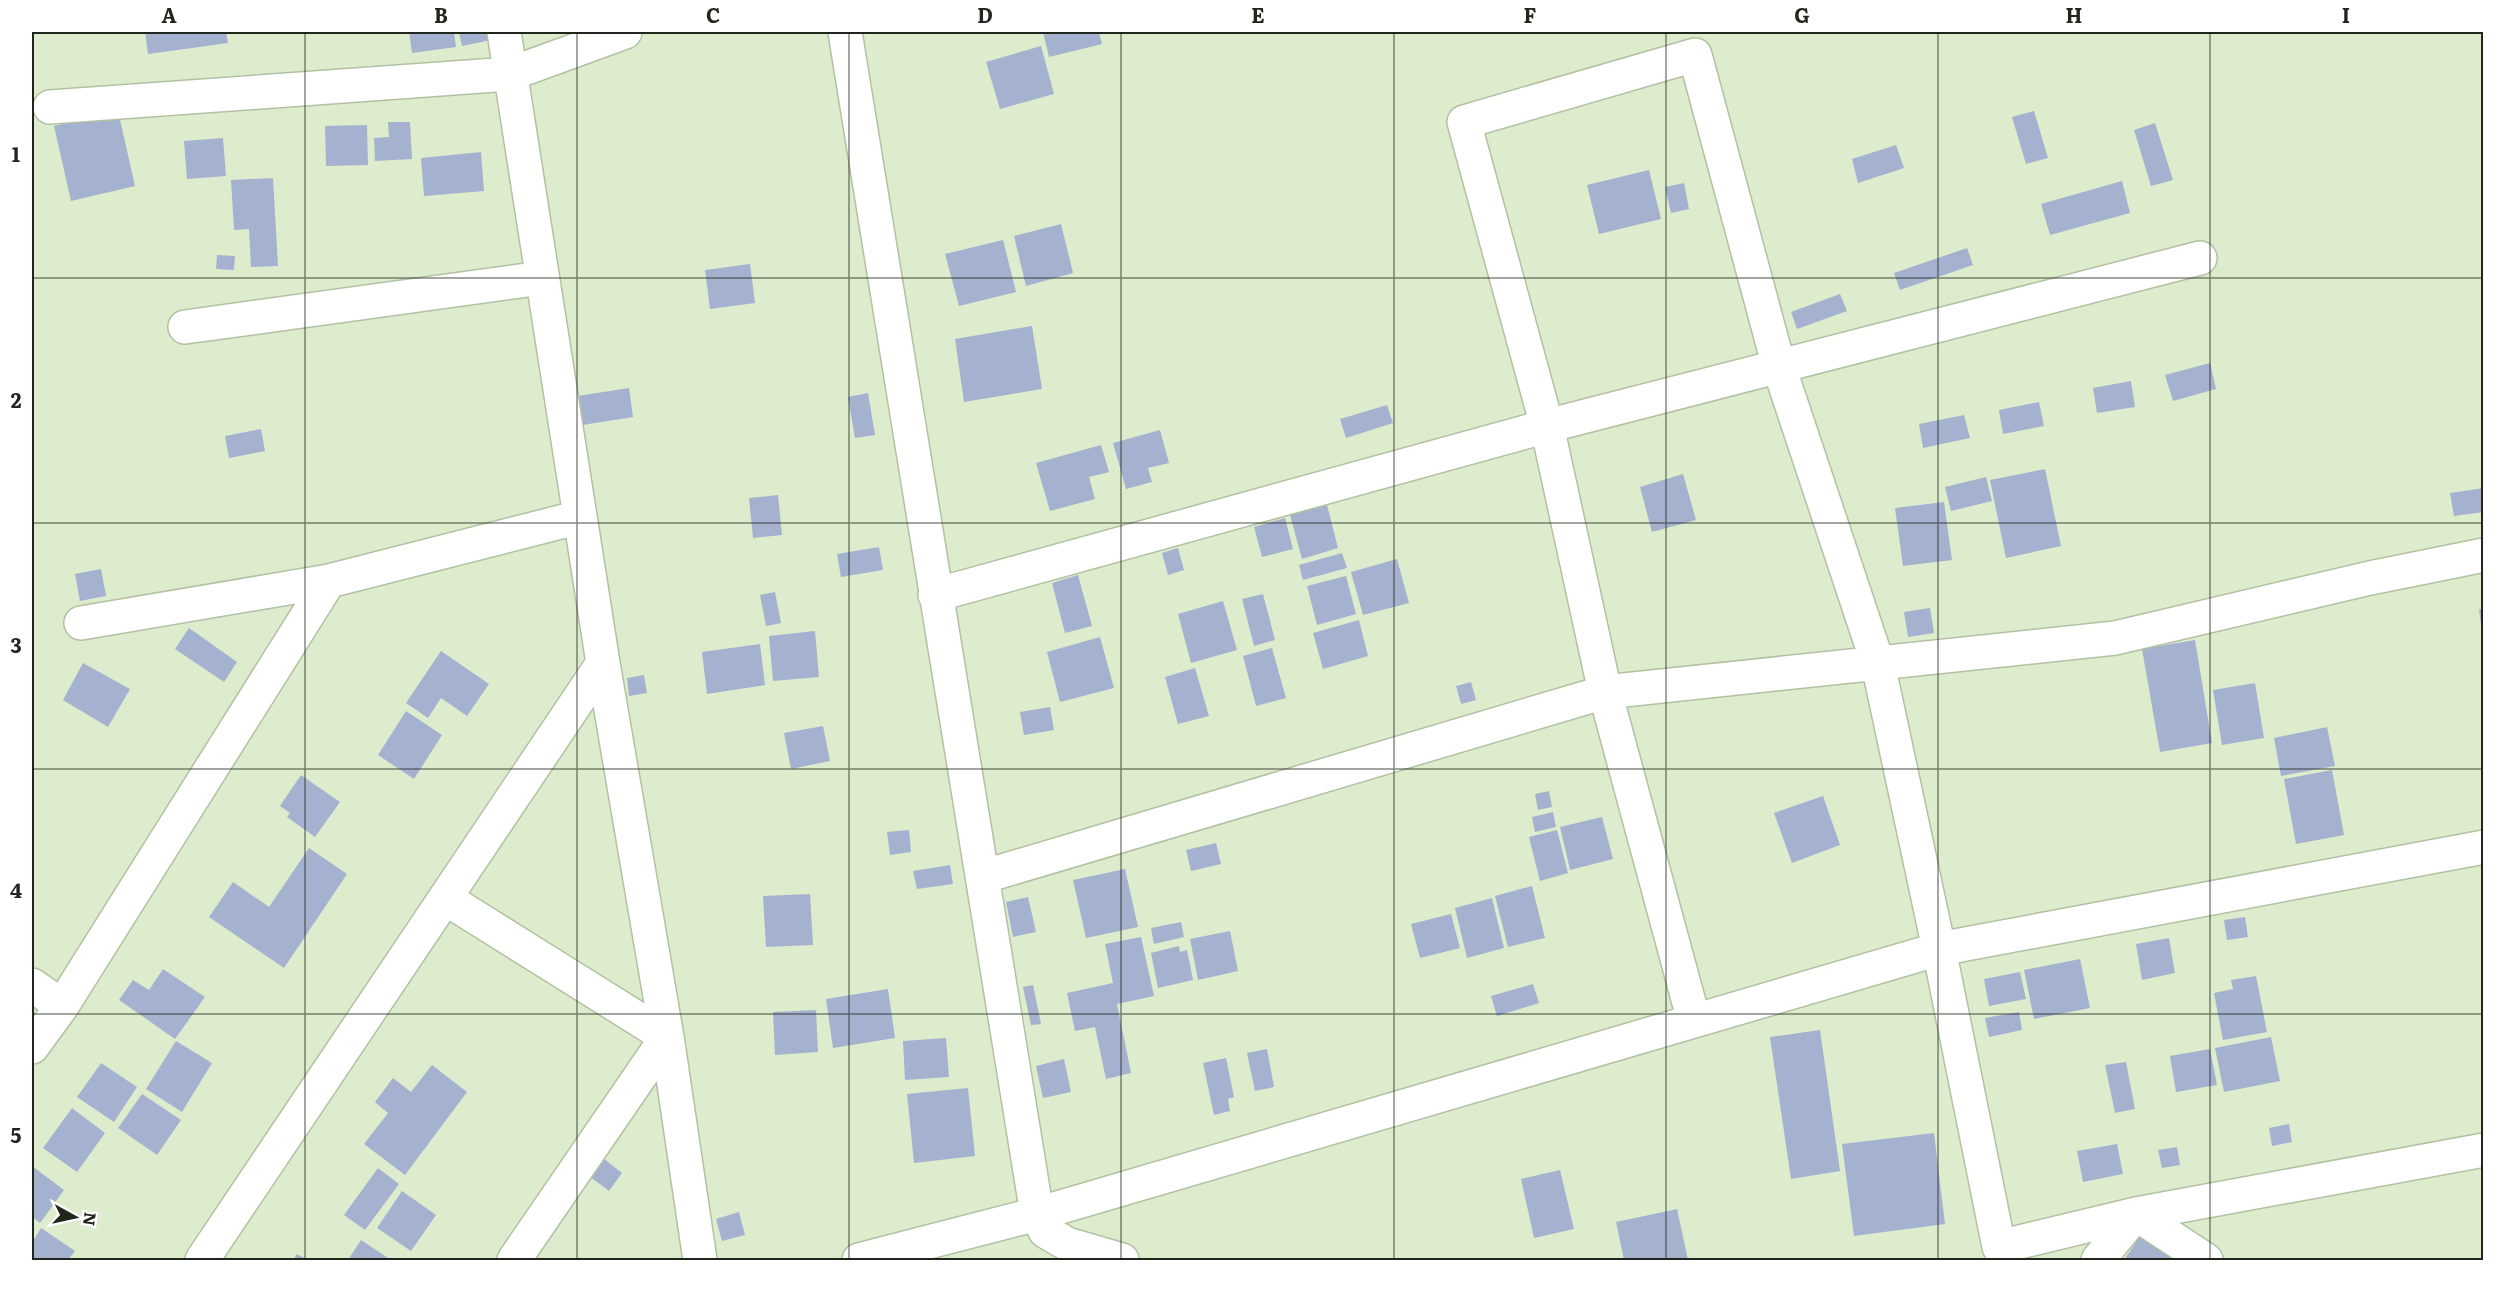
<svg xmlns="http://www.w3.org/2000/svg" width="2515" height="1292" viewBox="0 0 2515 1292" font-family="Literata,serif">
	<rect width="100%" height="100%" fill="#dceccc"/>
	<path fill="#a4b2d0" d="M145,32H226L228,43L148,54Z
		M409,32H454L456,47L412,53Z
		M459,32H490L491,40L462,46Z
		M1043,32H1099L1102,44L1049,57Z
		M1041,46L1054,94L1000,109L986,62Z
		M118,111L135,186L71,201L54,126Z
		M2034,111L2048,158L2026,164L2012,117Z
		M388,122H410L412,159L375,161L374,138L389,137Z
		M2155,123L2173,180L2151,186L2134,130Z
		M367,125L368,165L326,166L325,126Z
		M223,138L226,176L187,179L184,141Z
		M1896,145L1904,168L1858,183L1852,159Z
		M481,152L484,191L424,196L421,158Z
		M1649,170L1661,219L1599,234L1587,185Z
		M273,178L278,266L251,267L249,229L234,230L231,180Z
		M2122,181L2130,213L2050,235L2041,204Z
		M1684,183L1689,209L1671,213L1665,187Z
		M1061,224L1073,273L1026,286L1014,236Z
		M1003,240L1016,292L959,306L945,254Z
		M1967,248L1973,265L1900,290L1894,273Z
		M217,255L235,256L234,270L216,269Z
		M750,264L755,303L710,309L705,270Z
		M1840,294L1847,311L1797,329L1791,312Z
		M1032,326L1042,389L964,402L955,339Z
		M2210,363L2216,389L2173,401L2165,375Z
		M2131,381L2135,407L2097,413L2093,388Z
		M629,388L633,417L576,426L571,397Z
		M868,393L875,435L855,438L848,397Z
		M2039,402L2044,426L2003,434L1999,410Z
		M1387,405L1393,423L1346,438L1340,419Z
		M1964,415L1970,438L1923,448L1919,424Z
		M261,429L265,451L229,458L225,436Z
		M1160,430L1169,463L1148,468L1152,482L1126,489L1113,443Z
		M1101,445L1109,472L1089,477L1095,499L1050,511L1036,463Z
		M2045,469L2061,546L2006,558L1990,480Z
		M1683,474L1696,520L1652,532L1640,487Z
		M1986,477L1992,501L1951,511L1945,487Z
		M2484,488V512L2454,516L2450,493Z
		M778,495L782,535L753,538L749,498Z
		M1944,502L1952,560L1903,566L1895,508Z
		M1327,505L1338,548L1302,559L1290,515Z
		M1285,518L1293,549L1262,557L1254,527Z
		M879,547L883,570L841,577L837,554Z
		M1178,548L1184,570L1168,575L1162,553Z
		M1342,553L1347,568L1303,580L1299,565Z
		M1397,559L1409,603L1363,615L1351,572Z
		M101,569L106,596L80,601L75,574Z
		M1078,575L1092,626L1065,633L1052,583Z
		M1346,576L1356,614L1317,625L1307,586Z
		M775,592L781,623L766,626L760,595Z
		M1263,594L1275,640L1254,646L1242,599Z
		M1223,601L1237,650L1191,663L1178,614Z
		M1930,608L1934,633L1908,637L1904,612Z
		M2479,609H2484V632H2482Z
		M1359,620L1368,656L1323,669L1313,633Z
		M189,628L237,662L224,682L175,649Z
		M815,631L819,677L773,681L769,636Z
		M1100,637L1114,688L1060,702L1047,652Z
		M2195,640L2212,743L2160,752L2142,649Z
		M760,644L765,685L707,694L702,652Z
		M1272,648L1286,698L1256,706L1243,656Z
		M441,651L489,684L467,716L441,698L428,718L406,703Z
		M83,663L130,689L108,727L63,700Z
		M1195,668L1209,716L1178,724L1165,677Z
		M644,675L647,693L629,696L627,678Z
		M1471,682L1476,700L1461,704L1456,686Z
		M2255,683L2264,738L2222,745L2213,690Z
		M1050,707L1054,730L1024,735L1020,712Z
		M406,711L442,735L414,779L378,755Z
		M823,726L830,761L791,769L784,733Z
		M2327,727L2335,766L2281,776L2274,738Z
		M2332,770L2344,835L2296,844L2284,779Z
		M301,775L340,802L315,837L287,817L290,813L280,806Z
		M1549,791L1552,807L1538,810L1535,794Z
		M1823,796L1840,845L1792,863L1774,813Z
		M1553,812L1556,827L1535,832L1532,817Z
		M1602,817L1613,859L1570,870L1560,827Z
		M909,830L911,852L890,855L887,832Z
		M1557,830L1568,873L1540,881L1529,837Z
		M1216,843L1221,864L1191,871L1186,850Z
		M309,848L347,874L284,968L209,917L233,882L269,907Z
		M950,865L953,884L917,889L913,871Z
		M1125,869L1138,927L1086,938L1073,880Z
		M1532,886L1545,938L1508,947L1495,896Z
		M810,894L813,945L766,947L763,896Z
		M1028,897L1036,932L1013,937L1006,902Z
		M1492,898L1504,948L1467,958L1455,908Z
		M1451,914L1460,948L1420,958L1411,924Z
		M2245,917L2248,937L2227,940L2224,920Z
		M1181,922L1184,937L1154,944L1151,928Z
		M1230,931L1238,971L1198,980L1190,939Z
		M1141,937L1154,996L1117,1004L1131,1073L1106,1079L1095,1027L1075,1031L1067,993L1113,983L1105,944Z
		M2169,938L2175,973L2142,980L2136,944Z
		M1179,946L1180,952L1187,950L1193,980L1158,988L1151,953Z
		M2080,959L2090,1008L2034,1019L2024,970Z
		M163,969L205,997L175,1039L119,1000L133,980L149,990Z
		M2020,972L2026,999L1989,1006L1984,979Z
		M2256,976L2267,1032L2223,1040L2214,993L2233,989L2231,980Z
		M1533,984L1539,1003L1497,1016L1491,996Z
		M1033,985L1041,1024L1031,1025L1023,987Z
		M888,989L895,1038L833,1048L826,999Z
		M816,1010L818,1052L775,1055L773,1012Z
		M2019,1012L2022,1030L1989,1037L1985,1018Z
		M1820,1030L1840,1171L1791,1179L1770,1037Z
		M2271,1037L2280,1081L2224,1092L2215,1048Z
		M946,1038L949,1077L905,1080L903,1041Z
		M176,1041L212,1063L182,1112L146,1089Z
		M1267,1049L1274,1087L1255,1091L1247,1053Z
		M2210,1049L2217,1085L2176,1092L2170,1056Z
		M1226,1058L1234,1097L1228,1099L1230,1111L1214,1115L1203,1063Z
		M1064,1059L1071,1092L1043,1098L1036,1066Z
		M2126,1062L2135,1109L2115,1113L2105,1065Z
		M101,1063L137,1087L114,1122L77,1097Z
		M432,1065L467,1092L405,1175L364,1144L388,1113L375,1102L393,1078L411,1092Z
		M968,1088L975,1156L914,1163L907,1094Z
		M142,1094L181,1120L157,1155L118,1128Z
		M72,1108L105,1133L77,1172L43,1148Z
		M2289,1124L2292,1142L2272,1146L2269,1128Z
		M1934,1133L1945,1224L1854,1236L1842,1144Z
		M2117,1144L2123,1174L2083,1182L2077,1151Z
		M2177,1147L2180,1165L2162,1168L2158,1150Z
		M603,1158L622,1173L609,1191L589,1176Z
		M32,1166L64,1190L40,1223L32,1217Z
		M378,1168L399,1184L365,1230L344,1215Z
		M1560,1170L1574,1229L1534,1238L1521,1179Z
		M402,1191L436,1215L411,1251L377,1228Z
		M1677,1209L1688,1260H1624L1616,1222Z
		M739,1212L745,1235L722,1241L716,1219Z
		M41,1228L75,1251L68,1260H32V1243Z
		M2141,1235L2177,1260H2124Z
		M361,1240L391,1260H348Z
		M297,1254L308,1260H293Z"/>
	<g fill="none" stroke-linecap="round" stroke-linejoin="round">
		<g stroke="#b2c1a3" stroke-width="36">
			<path id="minor" d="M504,32L603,663L667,1037L700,1260
				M845,32L1037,1214L1045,1231L1067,1244L1122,1260
				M50,107L510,74L625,32
				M2200,258L1547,426L1464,122L1695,55L1779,367L1878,664L1939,949L1999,1247L2136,1214L2484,1150
				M185,327L542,278
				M935,595L1547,426L1605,692L2115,638L2370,578L2484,555
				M81,623L329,581L580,517
				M982,877L1605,692L1694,1021
				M445,898L667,1037L514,1260
				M32,985L62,1006
				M32,1047L62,1006L329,581
				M202,1260L603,663
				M859,1260L1037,1214L1939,949L2484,847
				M2098,1260L2136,1214L2206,1260"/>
		</g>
		<use href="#minor" stroke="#fff" stroke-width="33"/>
	</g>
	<path fill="none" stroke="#20261b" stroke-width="1.5" stroke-opacity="0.55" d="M305,32V1260M577,32V1260M849,32V1260M1121,32V1260M1394,32V1260M1666,32V1260M1938,32V1260M2210,32V1260M32,278H2484M32,523H2484M32,769H2484M32,1014H2484"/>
	<rect width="2515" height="1292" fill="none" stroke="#ffffff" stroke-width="66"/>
	<g transform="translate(75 1217) rotate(98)" stroke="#ffffff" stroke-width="4.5" paint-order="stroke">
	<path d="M0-4.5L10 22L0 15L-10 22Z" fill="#20261b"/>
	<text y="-9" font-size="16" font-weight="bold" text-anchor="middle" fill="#20261b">N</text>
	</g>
	<rect x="33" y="33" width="2449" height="1226" fill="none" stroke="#20261b" stroke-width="2"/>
	<g font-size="20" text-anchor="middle" font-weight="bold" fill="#20261b">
		<text x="169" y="23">A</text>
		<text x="441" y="23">B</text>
		<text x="713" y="23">C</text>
		<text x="985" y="23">D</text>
		<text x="1258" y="23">E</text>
		<text x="1530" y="23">F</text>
		<text x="1802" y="23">G</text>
		<text x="2074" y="23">H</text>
		<text x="2346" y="23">I</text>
		<text x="16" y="162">1</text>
		<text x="16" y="408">2</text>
		<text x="16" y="653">3</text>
		<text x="16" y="898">4</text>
		<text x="16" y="1143">5</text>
	</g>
</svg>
